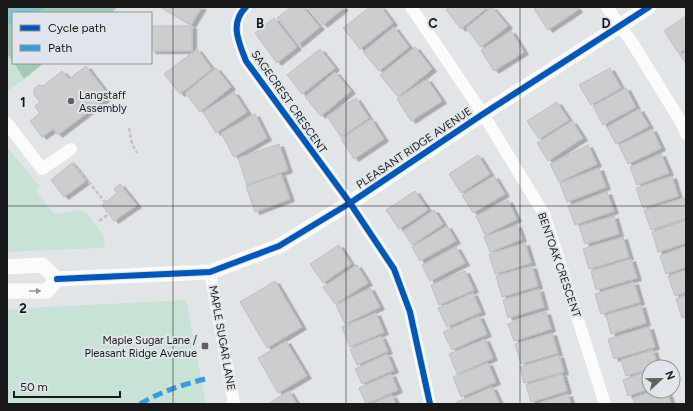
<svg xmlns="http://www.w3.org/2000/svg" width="693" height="411" viewBox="0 0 693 411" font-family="Figtree,sans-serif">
	<defs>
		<filter id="shadow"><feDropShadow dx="4.5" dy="2.5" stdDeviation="0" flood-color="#0004"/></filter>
	</defs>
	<rect width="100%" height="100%" fill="#e2e5e8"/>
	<path fill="#c8e3d5" d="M7,53L24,79L7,91Z
		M7,147L40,187L36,190L54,214L79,210L86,212L104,236L105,242L103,248L7,252Z
		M186,300L206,404H7V309Z"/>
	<path fill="#a3cab6" d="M48,7H118L111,13H37Z
		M13,23V62L7,53V25Z
		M14,63H44L24,79Z"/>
	<path fill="#81c4cb" d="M7,7H48L37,13H13V23L7,25Z"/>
	<path fill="#cbcdcf" stroke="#bdbec1" filter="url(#shadow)" d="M160,7H202L191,25Z
		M291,7H303L320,27L298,45L277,18Z
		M308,7H343L344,8L323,25Z
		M370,7H381L393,23L360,49L343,28Z
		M449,7H488L461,29L446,10Z
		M492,7L508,26L481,47L466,28Z
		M537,7H576L578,10L548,30L534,9Z
		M686,16V49L679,54L664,31Z
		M274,18L297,47L277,63L255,33Z
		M151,26H192V51H151Z
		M394,27L409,47L379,71L363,52Z
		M511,31L524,52L494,71L481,50Z
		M415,47L432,69L398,97L380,75Z
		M197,49L212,69L180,94L164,74Z
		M320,49L335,68L302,94L287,75Z
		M686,52V64L680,55Z
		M86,66L109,96L58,135L53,129L42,137L30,121L40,113L35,106L40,102L34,94V89L38,85L43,86L62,71L69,79Z
		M216,68L231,87L200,112L185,93Z
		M610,68L621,88L591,105L579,85Z
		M335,72L351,91L321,116L305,97Z
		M427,79L442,101L411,121L397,99Z
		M626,88L636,107L603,125L593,106Z
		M234,92L247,112L216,133L203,112Z
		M356,98L369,118L341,137L327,116Z
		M557,102L569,120L539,139L527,121Z
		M639,109L649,126L616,144L607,127Z
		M255,114L267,138L234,157L221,133Z
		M371,119L384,139L354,159L341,139Z
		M572,121L583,138L548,161L537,143Z
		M652,129L661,148L628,164L619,145Z
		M279,144L288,170L247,185L238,158Z
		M588,145L597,164L559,182L550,164Z
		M661,154L669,173L637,185L630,167Z
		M478,155L490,174L461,193L449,174Z
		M72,163L86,181L64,197L51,180Z
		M599,168L606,187L567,202L560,183Z
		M281,174L290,199L255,212L246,186Z
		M494,176L505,194L473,213L462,195Z
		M672,176L678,196L643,208L636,188Z
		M120,184L137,205L114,221L102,205L117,193L114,189Z
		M415,191L428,210L399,229L386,210Z
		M607,192L614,211L575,225L568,206Z
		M684,198L686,204V218L651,230L644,210Z
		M508,200L517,219L485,235L476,216Z
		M434,210L443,224L412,245L403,231Z
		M614,216L619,234L585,244L579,226Z
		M686,220V243L658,252L652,232Z
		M517,225L522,239L490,252L484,237Z
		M447,226L456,241L420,261L412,247Z
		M623,237L629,257L589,269L583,249Z
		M525,243L531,263L495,274L489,254Z
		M339,245L351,264L323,283L310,264Z
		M686,246V267L666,274L660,256Z
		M456,247L465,263L430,281L422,265Z
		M631,259L637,278L596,290L591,271Z
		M357,265L368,283L335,304L323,287Z
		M532,266L538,286L502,297L496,276Z
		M686,270V292L675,296L668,276Z
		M465,271L474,290L439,305L431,285Z
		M275,281L302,327L267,348L240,302Z
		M634,282L640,302L601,314L595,294Z
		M370,288L380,307L345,324L336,305Z
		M539,289L544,307L508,318L503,300Z
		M473,293L481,312L447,327L438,308Z
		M686,295V317L682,318L676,299Z
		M641,305L646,323L611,334L606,315Z
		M546,312L551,329L514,341L508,324Z
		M376,313L384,332L350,347L342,327Z
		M479,316L487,334L452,350L443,332Z
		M649,327L655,347L614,359L608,339Z
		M552,333L558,353L521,364L515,344Z
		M381,336L388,351L357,365L350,349Z
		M485,339L493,358L457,374L449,354Z
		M286,341L307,376L278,393L258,358Z
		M653,350L658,366L649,367V369L626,376L621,360Z
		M387,354L394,370L362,384L355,369Z
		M559,355L564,372L524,383L520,367Z
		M488,363L496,382L461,397L453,377Z
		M649,371V389L628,396L623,380Z
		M391,374L398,390L366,404L359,388Z
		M562,374L567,391L531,402L526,385Z
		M492,387L500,404H458L457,402Z
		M289,391L297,404H268Z
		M653,391H667L671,403L635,404L633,398Z
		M568,394L571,404H536Z
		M392,395L396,404H371Z"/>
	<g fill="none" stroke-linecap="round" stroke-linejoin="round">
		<path stroke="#c2c3c4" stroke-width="2.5" stroke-dasharray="4 2" stroke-linecap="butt" d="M129,128L132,144L137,153
			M73,163L105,202
			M99,221L109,214"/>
		<path stroke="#fbfbfc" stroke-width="12" d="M246,7C229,23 239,43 246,61L350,203L394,269L410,312L430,404
			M411,7L483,114L544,214L605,404
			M607,7L633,44L681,122L686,134
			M7,123L42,169L71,149
			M210,272L234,404"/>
		<path stroke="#fbfbfc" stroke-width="15" d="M7,267L42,265L57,279L210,272L279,246L350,203L483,114L649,7
			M7,291H47L57,279"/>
		<path stroke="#3b9bdf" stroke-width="5" stroke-dasharray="10 5" stroke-linecap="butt" d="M140,404C162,391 184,384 209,378"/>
		<g stroke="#dfe5eb" stroke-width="8">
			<path id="cycleway" d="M246,7C229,23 239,43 246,61L350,203L394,269L410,312L430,404
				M57,279L210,272L279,246L350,203L483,114L649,7"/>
		</g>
		<use href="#cycleway" stroke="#0057b8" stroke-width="6"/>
	</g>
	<defs><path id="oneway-solid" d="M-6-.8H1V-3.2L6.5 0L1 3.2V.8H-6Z"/></defs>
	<use fill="#949597" href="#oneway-solid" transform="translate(35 291)"/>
	<path fill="none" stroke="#17191b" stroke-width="1" stroke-opacity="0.55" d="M173,7V404M346,7V404M520,7V404M7,206H686"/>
	<g fill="#5e6063" stroke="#dfe5eb" stroke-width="1.5">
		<circle cx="71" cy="101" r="4"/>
		<rect x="201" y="342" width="8" height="8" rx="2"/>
	</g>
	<g text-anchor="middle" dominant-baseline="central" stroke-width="4" stroke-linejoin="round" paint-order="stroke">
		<g font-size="11" fill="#17191b" stroke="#dfe5eb" text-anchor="start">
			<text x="79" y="95">Langstaff<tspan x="79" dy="13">Assembly</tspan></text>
			<text x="197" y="340" text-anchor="end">Maple Sugar Lane /<tspan x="197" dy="13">Pleasant Ridge Avenue</tspan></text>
		</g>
		<g font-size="11" fill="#17191b" stroke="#dfe5eb">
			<text transform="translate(289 102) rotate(55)">SAGECREST CRESCENT</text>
			<text transform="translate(414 148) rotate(-34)">PLEASANT RIDGE AVENUE</text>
			<text transform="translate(559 265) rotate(71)">BENTOAK CRESCENT</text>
			<text transform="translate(222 338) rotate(80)">MAPLE SUGAR LANE</text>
		</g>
	</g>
	<g font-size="13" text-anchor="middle" font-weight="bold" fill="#17191b" stroke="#dfe5eb" stroke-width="4" stroke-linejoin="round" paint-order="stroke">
		<text x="260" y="28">B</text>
		<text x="433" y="28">C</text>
		<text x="606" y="28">D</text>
		<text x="23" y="107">1</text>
		<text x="23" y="313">2</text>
	</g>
	<rect width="693" height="411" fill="none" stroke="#17191b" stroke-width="16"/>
	<rect x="12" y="12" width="140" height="52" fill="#dfe5eb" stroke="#8f9398"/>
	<rect x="20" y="25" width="20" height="6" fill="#0057b8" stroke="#8f9398"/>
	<text x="48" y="32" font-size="12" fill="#17191b">Cycle path</text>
	<rect x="20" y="45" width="20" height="6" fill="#3b9bdf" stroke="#8f9398"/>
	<text x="48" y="52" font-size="12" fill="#17191b">Path</text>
	<g transform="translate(661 379) rotate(68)"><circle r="19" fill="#dfe5eb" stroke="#8f9398"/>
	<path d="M0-3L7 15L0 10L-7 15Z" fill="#5e6063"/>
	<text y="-6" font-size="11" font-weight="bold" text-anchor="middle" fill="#17191b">N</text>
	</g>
	<path d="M14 391v6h106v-6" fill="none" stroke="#17191b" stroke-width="2"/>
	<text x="20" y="391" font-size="12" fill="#17191b" stroke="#dfe5eb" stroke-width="3" paint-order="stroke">50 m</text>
</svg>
